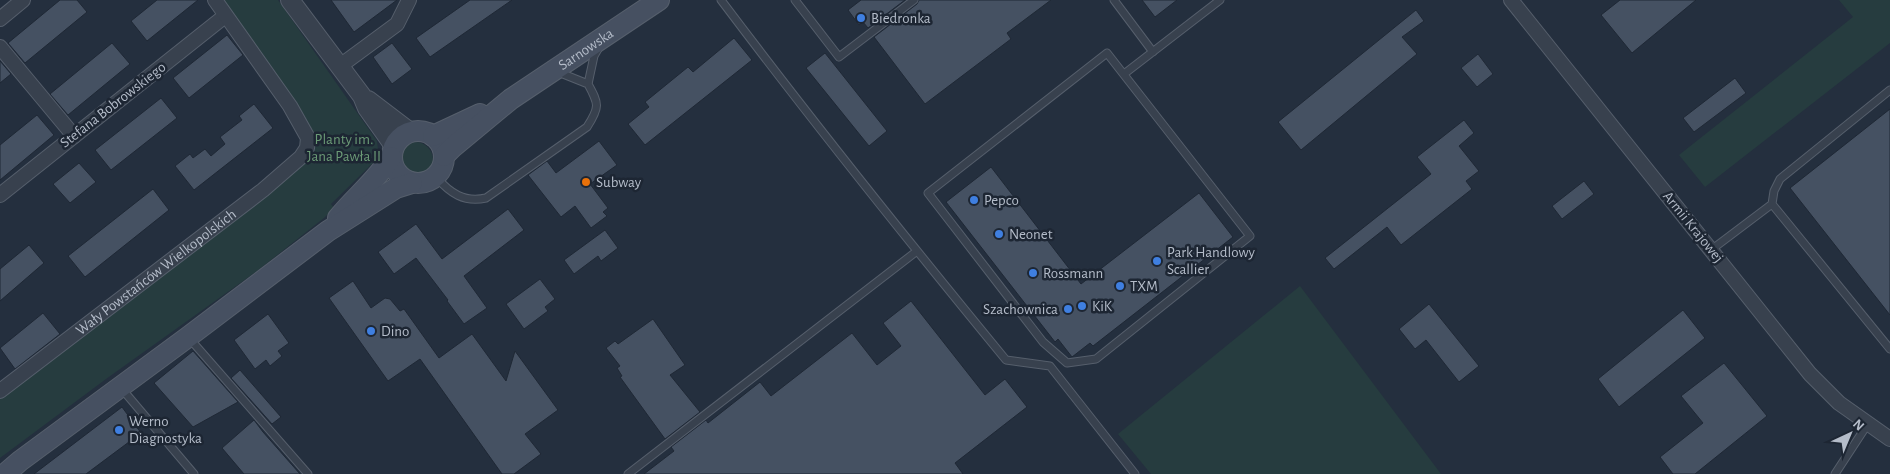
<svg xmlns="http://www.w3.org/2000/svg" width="1890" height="474" viewBox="0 0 1890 474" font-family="'Alegreya Sans',sans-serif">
	<rect width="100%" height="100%" fill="#242f3e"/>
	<path fill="#263c3f" d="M221,0H278L377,141L378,149L376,160L331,204L334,208L324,218L257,271L106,379L0,458V398L295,170L313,150V131Z
		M1839,0H1890V43L1705,187L1679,155L1853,17Z
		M397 160a18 18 0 1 1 36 0a18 18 0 1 1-36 0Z
		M1300,286L1441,474H1151L1118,434Z"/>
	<path fill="#455162" stroke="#1f2835" d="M60,0H77L87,12L25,63L8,43Z
		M157,0H198L147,41L131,21Z
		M331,0H397L354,32Z
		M470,0H512L430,57L416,38Z
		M861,0H905L868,28L863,22L859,25L848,10Z
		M919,0H1051L1007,33L1011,39L925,104L874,37L917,4Z
		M1142,0H1177L1155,17Z
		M1620,0H1696L1632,53L1601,15Z
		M1416,10L1424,21L1402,37L1417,54L1301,150L1278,122Z
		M227,35L243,55L189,98L173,78Z
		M734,38L752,60L645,145L628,124L649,107L645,102L688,67L693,72Z
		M112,43L130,64L68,115L50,94Z
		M392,43L412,69L392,84L373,57Z
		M825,53L887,131L869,146L806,68Z
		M1478,54L1493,74L1477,87L1461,68Z
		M0,61L11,74L0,83Z
		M1735,78L1746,93L1694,132L1683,118Z
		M161,98L177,118L111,170L95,150Z
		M254,104L273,128L194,190L175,166L190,154L193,158L205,149L211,156L225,144L220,137L242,120L239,116Z
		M1890,109V315L1790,188Z
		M37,115L54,135L0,180V145Z
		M1464,120L1474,133L1459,146L1479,171L1466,181L1472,189L1401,245L1387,227L1334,269L1325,258L1431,174L1417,157Z
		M599,141L617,165L590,184L608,208L603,212L607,216L591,228L575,206L561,217L528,175L547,161L556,173Z
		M79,163L96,182L70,203L53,184Z
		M991,167L1081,284L1199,193L1233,237L1093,346L1090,343L1072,357L1058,339L1055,342L946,202Z
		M1584,181L1594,194L1562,219L1552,206Z
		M153,189L169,210L85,277L68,256Z
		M508,209L524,230L464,276L487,308L464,324L447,301L448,300L416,258L394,274L378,252L416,224L442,259Z
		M605,230L618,248L601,261L598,256L574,274L564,260Z
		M29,245L44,263L0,301V269Z
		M540,279L555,299L545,307L548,311L524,329L506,304Z
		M353,281L371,308L385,298L390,299L400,311L404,309L439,358L472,334L506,381L515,351L558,410L525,434L541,454L514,474H502L420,359L388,381L329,298Z
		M911,301L985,395L1005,379L1027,407L955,463L963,474H644L674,451L671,447L706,420L708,423L760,382L771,396L852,333L877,365L901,346L883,323Z
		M1429,304L1479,366L1459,382L1426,340L1415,349L1399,329Z
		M1683,310L1705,338L1619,407L1598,379Z
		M43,313L60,334L15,369L0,348Z
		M268,314L289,343L278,351L282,356L270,366L266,360L255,369L234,340Z
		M653,319L685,365L670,375L700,412L665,439L620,377L622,376L617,368L620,366L606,348L615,341L618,344Z
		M193,351L238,402L193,427L154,383Z
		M1724,363L1767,416L1695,474H1673L1660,457L1703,423L1681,396Z
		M240,370L281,417L272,424L231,378Z
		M122,407L141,433L86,474H34Z
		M254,420L263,432L300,474H244L222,448Z"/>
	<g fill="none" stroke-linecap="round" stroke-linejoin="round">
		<g stroke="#565f6c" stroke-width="9">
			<path id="service" d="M721,0C813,122 909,242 1006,360L1050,366L1135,474
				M795,0L839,57L914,0
				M1114,0L1153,52
				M1107,53L1250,236L1096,359L1067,363L1043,342L928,193Z
				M1124,74L1220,0
				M588,84L594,56L598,49
				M436,177C450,193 464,203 486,198L587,127C600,107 599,104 588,84L558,72
				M1772,204L1774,191L1780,179L1890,90
				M1711,250L1772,204L1890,349
				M190,339L308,474
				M122,389L194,474
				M628,474L917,251
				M1835,474L1867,425"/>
		</g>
		<g stroke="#565f6c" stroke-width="16">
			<g id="minor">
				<path d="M1511,0L1810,374L1839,403L1890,439"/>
				<path d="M0,19L23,0"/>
				<path d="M0,47L74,136"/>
				<path d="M340,66L397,24L409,0"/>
				<path d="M0,195L225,16"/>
				<path id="s1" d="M0,391L263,190L301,157L307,148L308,138L290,106L215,0"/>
			</g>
		</g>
		<g stroke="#565f6c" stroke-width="20">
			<path id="tertiary" d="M290,0L362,96L367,108L394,146
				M368,100L410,132"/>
		</g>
		<g stroke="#565f6c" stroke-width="22">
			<g id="secondary">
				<circle cx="418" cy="157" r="26"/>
				<path d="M433,136L480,114"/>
				<path id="s2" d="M444,156L453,147L511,99L659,0"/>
				<path d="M338,218C355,197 377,180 391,157"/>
				<path d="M5,474L20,461L188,337L328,231L396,188L412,183"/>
			</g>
		</g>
		<use href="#service" stroke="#38414e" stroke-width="7"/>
		<use href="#minor" stroke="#38414e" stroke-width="14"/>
		<use href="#tertiary" stroke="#38414e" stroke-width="18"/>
		<use href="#secondary" stroke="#465061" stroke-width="20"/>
	</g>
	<g fill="#3f7fe0" stroke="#1d2633" stroke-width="2">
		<circle cx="861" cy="18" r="5"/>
		<circle cx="974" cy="200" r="5"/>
		<circle cx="999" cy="234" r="5"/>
		<circle cx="1157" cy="261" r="5"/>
		<circle cx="1033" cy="273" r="5"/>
		<circle cx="1120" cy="286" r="5"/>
		<circle cx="1082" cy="306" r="5"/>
		<circle cx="1068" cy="309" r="5"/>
		<circle cx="371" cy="331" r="5"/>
		<circle cx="119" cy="430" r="5"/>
	</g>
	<circle fill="#e8710a" stroke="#1d2633" stroke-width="2" cx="586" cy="182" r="5"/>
	<g text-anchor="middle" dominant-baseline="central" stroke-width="5" stroke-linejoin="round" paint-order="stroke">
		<g font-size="15" fill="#b4bcc9" stroke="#1d2633" text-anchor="start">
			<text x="871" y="18">Biedronka</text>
			<text x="596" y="182">Subway</text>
			<text x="984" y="200">Pepco</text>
			<text x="1009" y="234">Neonet</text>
			<text x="1167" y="252">Park Handlowy<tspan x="1167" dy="17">Scallier</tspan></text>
			<text x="1043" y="273">Rossmann</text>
			<text x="1130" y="286">TXM</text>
			<text x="1092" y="306">KiK</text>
			<text x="1058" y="309" text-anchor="end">Szachownica</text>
			<text x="381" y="331">Dino</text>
			<text x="129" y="421">Werno<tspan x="129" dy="17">Diagnostyka</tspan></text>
		</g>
		<g font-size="15" fill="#b4bcc9" stroke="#1d2633">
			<text stroke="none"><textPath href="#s2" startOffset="178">Sarnowska</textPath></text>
			<text transform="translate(113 105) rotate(-38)">Stefana Bobrowskiego</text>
			<text transform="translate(1693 227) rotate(51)">Armii Krajowej</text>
			<text stroke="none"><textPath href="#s1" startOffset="196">Wały Powstańców Wielkopolskich</textPath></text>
		</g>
		<g font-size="15" fill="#6b9a76" stroke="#1d2633">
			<text x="344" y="139">Planty im.<tspan x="344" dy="17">Jana Pawła II</tspan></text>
		</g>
	</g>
	<g transform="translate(1850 434) rotate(44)" stroke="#1d2633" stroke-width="4" paint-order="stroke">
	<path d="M0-4L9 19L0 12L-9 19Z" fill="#b4bcc9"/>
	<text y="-8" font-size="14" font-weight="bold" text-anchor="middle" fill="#b4bcc9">N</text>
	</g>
</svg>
